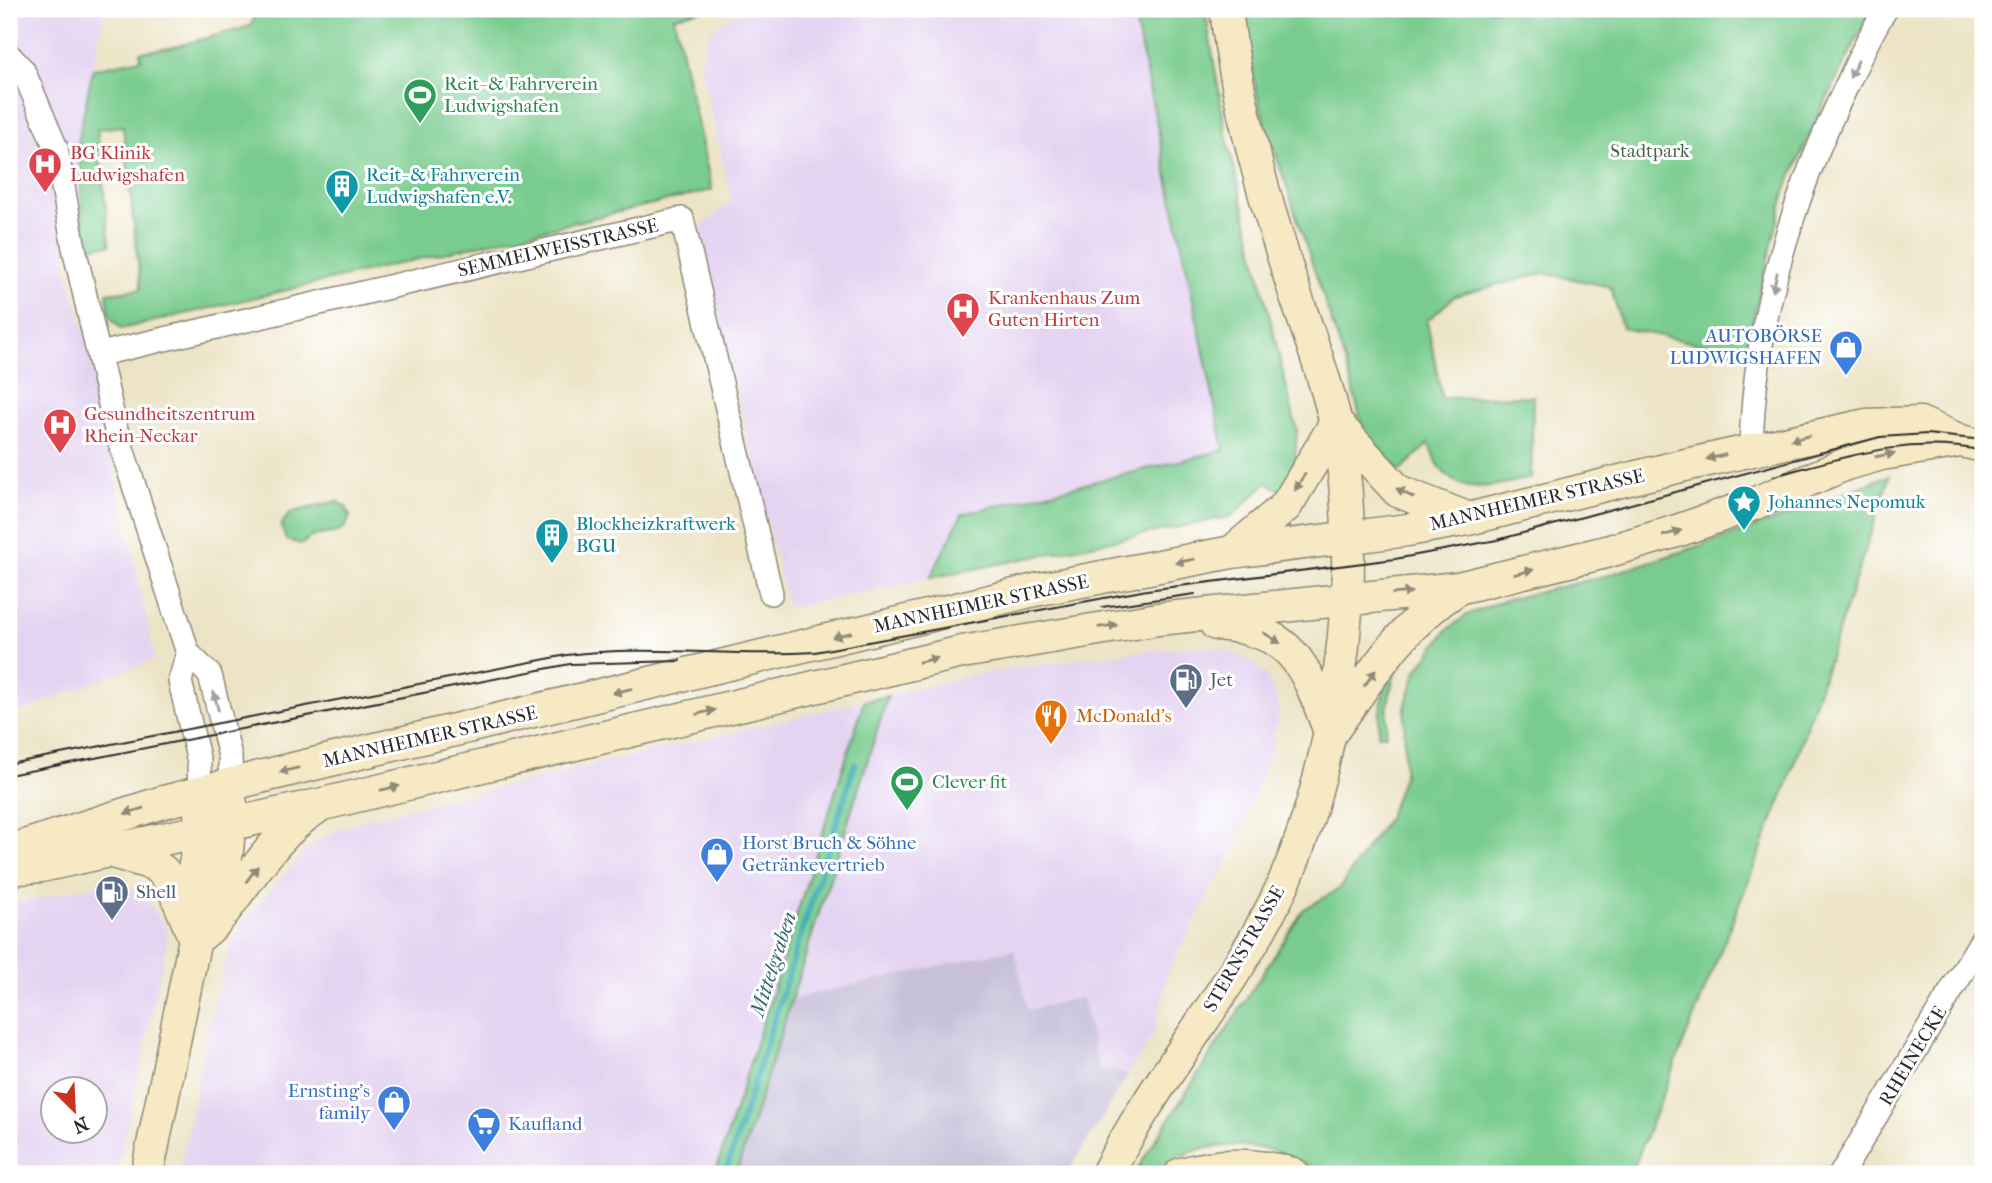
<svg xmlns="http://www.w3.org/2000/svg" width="1992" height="1183" viewBox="0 0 1992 1183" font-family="'IM FELL French Canon',serif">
	<rect width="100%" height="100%" fill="#fff"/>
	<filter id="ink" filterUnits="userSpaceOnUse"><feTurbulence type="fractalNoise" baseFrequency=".0143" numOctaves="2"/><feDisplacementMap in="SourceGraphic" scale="14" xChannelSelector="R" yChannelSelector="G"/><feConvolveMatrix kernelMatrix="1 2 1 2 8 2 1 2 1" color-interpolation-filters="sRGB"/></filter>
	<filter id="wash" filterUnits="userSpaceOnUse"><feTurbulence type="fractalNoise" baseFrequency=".00686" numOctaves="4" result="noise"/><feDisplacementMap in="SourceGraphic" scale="28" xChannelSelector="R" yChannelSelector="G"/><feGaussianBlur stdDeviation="1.57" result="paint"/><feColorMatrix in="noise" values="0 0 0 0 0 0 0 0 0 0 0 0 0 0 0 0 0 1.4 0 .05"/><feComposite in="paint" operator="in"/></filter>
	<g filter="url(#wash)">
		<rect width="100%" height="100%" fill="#ede4c6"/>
		<path fill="#e4d3f1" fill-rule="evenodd" d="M9,9H105L78,140L85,248L63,254L88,347L155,659L9,716Z
			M763,9H1133L1225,450L962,514L930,578L788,608L698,229L732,201L701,70L702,51L711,31L720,23L734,15Z
			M1198,646L1224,649L1256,664L1266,675L1278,702L1279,715L1269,754L1238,840L1169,969L1156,1029L1128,1075L1098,1066L1028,1010L1013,949L792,999L888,696L973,675L1104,655Z
			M864,701L715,1174H179L210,1018L231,941L249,915L303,853L321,838L362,820Z
			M114,881L142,892L169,931L117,1174H9V905ZM94,1088V1130H52V1088Z"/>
		<path fill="#c6c0d9" d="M1014,949L1028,1010L1082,997L1098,1066L1128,1075L1067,1174H736L792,999Z"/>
		<path fill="#79cc8e" stroke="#527c5c" stroke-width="2" d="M257,9H706L674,17L712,190L121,329L109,315L107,293L141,289L123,126L97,129L110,245L85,248L78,140L93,69L141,59L140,52L170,48L251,26Z
			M1133,9H1205L1226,134L1297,431L1295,459L1284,493L1267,482L1232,516L930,578L962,514L1224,450Z
			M1240,9H1872L1819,114L1786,189L1744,353L1622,328L1611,287L1544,273L1455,296L1427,321L1442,398L1533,396L1531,478C1484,488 1446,501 1429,443L1400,471L1364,432L1348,371L1259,104Z
			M1890,475L1788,782L1631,1174H1328L1273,1150L1237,1145L1203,1148L1172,1159L1147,1174H1134L1304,909L1339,889L1389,816L1404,773L1405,707L1416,672L1447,630L1467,615L1502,601L1605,576L1684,551L1790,515Z
			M337,501L346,507L350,516C344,538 328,531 311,537C307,539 305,542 302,544L286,540L281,525L290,513Z
			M1407,653L1394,676L1388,703L1386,735H1378C1381,699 1380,681 1407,653Z
			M888,696L736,1174H715L864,701Z"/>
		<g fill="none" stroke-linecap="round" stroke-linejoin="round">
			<path stroke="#3bacb5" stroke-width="6" d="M725,1174L855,764"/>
		</g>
	</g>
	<g filter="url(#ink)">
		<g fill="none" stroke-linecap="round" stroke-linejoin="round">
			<g stroke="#8c8878" stroke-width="26">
				<path id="street" d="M9,55L23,70L56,148L74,248L116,430L188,653L210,675L230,756L231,784
					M100,354L682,219L771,593
					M1751,449C1754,321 1791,200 1847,85C1859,59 1870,33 1886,9
					M188,653L180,681L199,762L200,793
					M1841,1174L1983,938"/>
			</g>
			<g stroke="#8c8878" stroke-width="35">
				<path id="secondary" d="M1336,423L1398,491L1467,518
					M1232,552L1286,506L1336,423
					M1216,624C1294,630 1305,665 1330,732
					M1333,730C1372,675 1399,627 1457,589
					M9,851L160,803L260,777L1035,590L1232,552L1408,530L1468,519L1681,466L1866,425L1920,423L1961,441L1983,446
					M109,851L153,864L163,871L171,882L195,939L147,1174
					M9,869L41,866L323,804L962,652L1158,619L1458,588L1606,552L1677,531L1751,505L1846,464L1882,454L1961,441
					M186,916L201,829L200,812
					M214,918L227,852L231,803
					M195,939C216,926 227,907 242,887C264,857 285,828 316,808
					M1107,1174C1153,1084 1220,1005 1268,915C1337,788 1367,564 1336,424C1326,379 1309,336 1295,293C1265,201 1237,105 1226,9
					M1181,1174C1220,1163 1254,1163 1293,1174"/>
			</g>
			<use href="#street" stroke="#fff" stroke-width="23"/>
			<use href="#secondary" stroke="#f6e9c3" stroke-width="32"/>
			<path stroke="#2b2b2b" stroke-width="2" d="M1774,476C1845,457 1909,435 1983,451
				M1102,607L1195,594
				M9,764L567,655C650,644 732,658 815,652L1147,590L1395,559L1497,540L1880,437L1927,434L1983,440
				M9,775L570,664L680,661"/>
		</g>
		<defs><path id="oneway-solid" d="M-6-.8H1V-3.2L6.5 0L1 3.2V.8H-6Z" transform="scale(1.75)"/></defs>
		<g fill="#a0a0a0">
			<use href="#oneway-solid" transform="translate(1854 69) rotate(116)"/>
			<use href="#oneway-solid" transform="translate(1775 282) rotate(103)"/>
			<use href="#oneway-solid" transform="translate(216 701) rotate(-104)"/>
		</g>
		<g fill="#908a77">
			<use href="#oneway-solid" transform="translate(1800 438) rotate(167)"/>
			<use href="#oneway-solid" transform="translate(1885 455) rotate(-10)"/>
			<use href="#oneway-solid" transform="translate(1716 457) rotate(167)"/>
			<use href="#oneway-solid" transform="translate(1300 482) rotate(121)"/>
			<use href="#oneway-solid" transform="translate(1405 493) rotate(-152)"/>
			<use href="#oneway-solid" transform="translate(1672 533) rotate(-17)"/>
			<use href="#oneway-solid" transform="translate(1185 561) rotate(169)"/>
			<use href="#oneway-solid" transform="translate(1524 572) rotate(-14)"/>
			<use href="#oneway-solid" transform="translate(1402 593) rotate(-5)"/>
			<use href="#oneway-solid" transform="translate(1108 626) rotate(-8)"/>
			<use href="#oneway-solid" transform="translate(842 635) rotate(165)"/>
			<use href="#oneway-solid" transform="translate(1272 638) rotate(32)"/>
			<use href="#oneway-solid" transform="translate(928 660) rotate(-13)"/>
			<use href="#oneway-solid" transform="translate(1370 678) rotate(-55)"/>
			<use href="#oneway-solid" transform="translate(622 691) rotate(166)"/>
			<use href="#oneway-solid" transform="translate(706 712) rotate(-13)"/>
			<use href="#oneway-solid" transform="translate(289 770) rotate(167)"/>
			<use href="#oneway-solid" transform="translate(390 788) rotate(-13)"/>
			<use href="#oneway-solid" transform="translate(134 811) rotate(163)"/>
			<use href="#oneway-solid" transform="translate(252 874) rotate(-53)"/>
		</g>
	</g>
	<defs>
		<g id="stadium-pin" transform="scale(1.75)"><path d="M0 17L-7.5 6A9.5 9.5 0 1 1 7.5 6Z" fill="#2e9e5b" stroke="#fff"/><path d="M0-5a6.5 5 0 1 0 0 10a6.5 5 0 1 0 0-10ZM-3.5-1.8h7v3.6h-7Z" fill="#fff"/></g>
		<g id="hospital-pin" transform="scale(1.75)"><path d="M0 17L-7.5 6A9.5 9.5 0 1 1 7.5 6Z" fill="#e0444e" stroke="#fff"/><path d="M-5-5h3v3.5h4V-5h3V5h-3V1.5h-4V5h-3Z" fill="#fff"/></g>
		<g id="building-pin" transform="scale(1.75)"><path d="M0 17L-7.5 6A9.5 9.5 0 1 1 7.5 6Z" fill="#0f9aa8" stroke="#fff"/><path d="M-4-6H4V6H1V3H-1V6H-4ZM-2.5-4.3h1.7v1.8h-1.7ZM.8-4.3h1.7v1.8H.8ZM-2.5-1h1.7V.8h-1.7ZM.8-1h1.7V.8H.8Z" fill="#fff"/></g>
		<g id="shop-pin" transform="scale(1.75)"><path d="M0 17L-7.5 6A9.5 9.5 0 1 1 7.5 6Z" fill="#3f7fe0" stroke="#fff"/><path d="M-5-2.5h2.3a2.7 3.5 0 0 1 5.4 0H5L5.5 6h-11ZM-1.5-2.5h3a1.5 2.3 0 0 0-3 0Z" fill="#fff"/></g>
		<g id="sight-pin" transform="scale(1.75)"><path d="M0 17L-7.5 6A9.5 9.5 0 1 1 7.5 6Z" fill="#0f9aa8" stroke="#fff"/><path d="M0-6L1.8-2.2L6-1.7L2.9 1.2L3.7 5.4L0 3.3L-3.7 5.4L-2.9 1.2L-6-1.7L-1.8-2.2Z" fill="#fff"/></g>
		<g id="fuel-pin" transform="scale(1.75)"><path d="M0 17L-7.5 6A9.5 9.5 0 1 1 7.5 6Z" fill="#5c6f8a" stroke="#fff"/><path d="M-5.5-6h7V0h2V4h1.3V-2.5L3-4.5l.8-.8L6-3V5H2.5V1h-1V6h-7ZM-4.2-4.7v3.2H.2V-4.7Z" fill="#fff"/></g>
		<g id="restaurant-pin" transform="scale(1.75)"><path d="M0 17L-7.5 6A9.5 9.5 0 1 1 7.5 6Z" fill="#e8710a" stroke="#fff"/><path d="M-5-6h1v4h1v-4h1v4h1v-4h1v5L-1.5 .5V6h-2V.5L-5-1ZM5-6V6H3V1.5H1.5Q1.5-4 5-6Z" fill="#fff"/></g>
		<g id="supermarket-pin" transform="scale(1.75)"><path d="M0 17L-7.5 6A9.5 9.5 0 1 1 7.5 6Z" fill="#3f7fe0" stroke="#fff"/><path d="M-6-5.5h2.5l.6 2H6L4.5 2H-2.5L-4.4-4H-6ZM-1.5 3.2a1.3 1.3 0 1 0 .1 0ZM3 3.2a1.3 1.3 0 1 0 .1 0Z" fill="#fff"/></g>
	</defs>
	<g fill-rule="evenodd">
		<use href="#stadium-pin" x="420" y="95"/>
		<use href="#hospital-pin" x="45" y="164"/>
		<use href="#building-pin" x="342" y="186"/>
		<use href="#hospital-pin" x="963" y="309"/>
		<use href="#shop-pin" x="1846" y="347"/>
		<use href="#hospital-pin" x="60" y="425"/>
		<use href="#sight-pin" x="1744" y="502"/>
		<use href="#building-pin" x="552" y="535"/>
		<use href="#fuel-pin" x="1186" y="680"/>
		<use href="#restaurant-pin" x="1051" y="716"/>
		<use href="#stadium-pin" x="907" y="782"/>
		<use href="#shop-pin" x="717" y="854"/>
		<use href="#fuel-pin" x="112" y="892"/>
		<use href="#shop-pin" x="394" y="1102"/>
		<use href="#supermarket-pin" x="484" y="1124"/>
	</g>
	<g text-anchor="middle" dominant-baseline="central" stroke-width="6" stroke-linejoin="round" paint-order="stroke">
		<g font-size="19" fill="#27864d" stroke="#fff" text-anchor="start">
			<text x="444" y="84">Reit- &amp; Fahrverein<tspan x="444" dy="22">Ludwigshafen</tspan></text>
			<text x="932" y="782">Clever fit</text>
		</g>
		<g font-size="19" fill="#46634e" stroke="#fff">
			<text x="1650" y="151">Stadtpark</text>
		</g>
		<g font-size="19" fill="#be3a42" stroke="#fff" text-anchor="start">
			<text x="70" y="153">BG Klinik<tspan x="70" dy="22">Ludwigshafen</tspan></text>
			<text x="988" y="298">Krankenhaus Zum<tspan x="988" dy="22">Guten Hirten</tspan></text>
			<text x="84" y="414">Gesundheitszentrum<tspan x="84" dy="22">Rhein-Neckar</tspan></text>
		</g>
		<g font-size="19" fill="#0d838f" stroke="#fff" text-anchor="start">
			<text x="366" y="175">Reit- &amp; Fahrverein<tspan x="366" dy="22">Ludwigshafen e.V.</tspan></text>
			<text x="1768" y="502">Johannes Nepomuk</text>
			<text x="576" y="524">Blockheizkraftwerk<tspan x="576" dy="22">BGU</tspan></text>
		</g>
		<g font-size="19" fill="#2b2b2b" stroke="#fff">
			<text transform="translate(558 248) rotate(-13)">SEMMELWEISSTRASSE</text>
			<text transform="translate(1537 500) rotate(-13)">MANNHEIMER STRASSE</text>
			<text transform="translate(981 604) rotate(-12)">MANNHEIMER STRASSE</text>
			<text transform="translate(430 737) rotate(-13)">MANNHEIMER STRASSE</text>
			<text transform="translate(1244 949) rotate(-60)">STERNSTRASSE</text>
			<text transform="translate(1913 1056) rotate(-59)">RHEINECKE</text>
		</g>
		<g font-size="19" fill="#366cbe" stroke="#fff" text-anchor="end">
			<text x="1822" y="336">AUTOBÖRSE<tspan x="1822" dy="22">LUDWIGSHAFEN</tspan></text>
			<text x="742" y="843" text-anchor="start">Horst Bruch &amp; Söhne<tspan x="742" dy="22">Getränkevertrieb</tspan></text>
			<text x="370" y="1091">Ernsting's<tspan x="370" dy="22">family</tspan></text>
			<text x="508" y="1124" text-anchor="start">Kaufland</text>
		</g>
		<g font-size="19" fill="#4e5e75" stroke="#fff" text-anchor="start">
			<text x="1210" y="680">Jet</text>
			<text x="136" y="892">Shell</text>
		</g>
		<g font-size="19" fill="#c56008" stroke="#fff" text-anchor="start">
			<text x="1076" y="716">McDonald's</text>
		</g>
		<g font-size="21" font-style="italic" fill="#326569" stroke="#fff">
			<text transform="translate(773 964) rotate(-72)">Mittelgraben</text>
		</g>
	</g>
	<rect width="1992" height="1183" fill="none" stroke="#fff" stroke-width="35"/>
	<g transform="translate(74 1110) rotate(156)"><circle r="33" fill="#ffffff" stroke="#aaaaaa" stroke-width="2"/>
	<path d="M0-5L12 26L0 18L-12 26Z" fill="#c8321e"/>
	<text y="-10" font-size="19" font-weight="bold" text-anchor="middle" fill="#2b2b2b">N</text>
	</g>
</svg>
